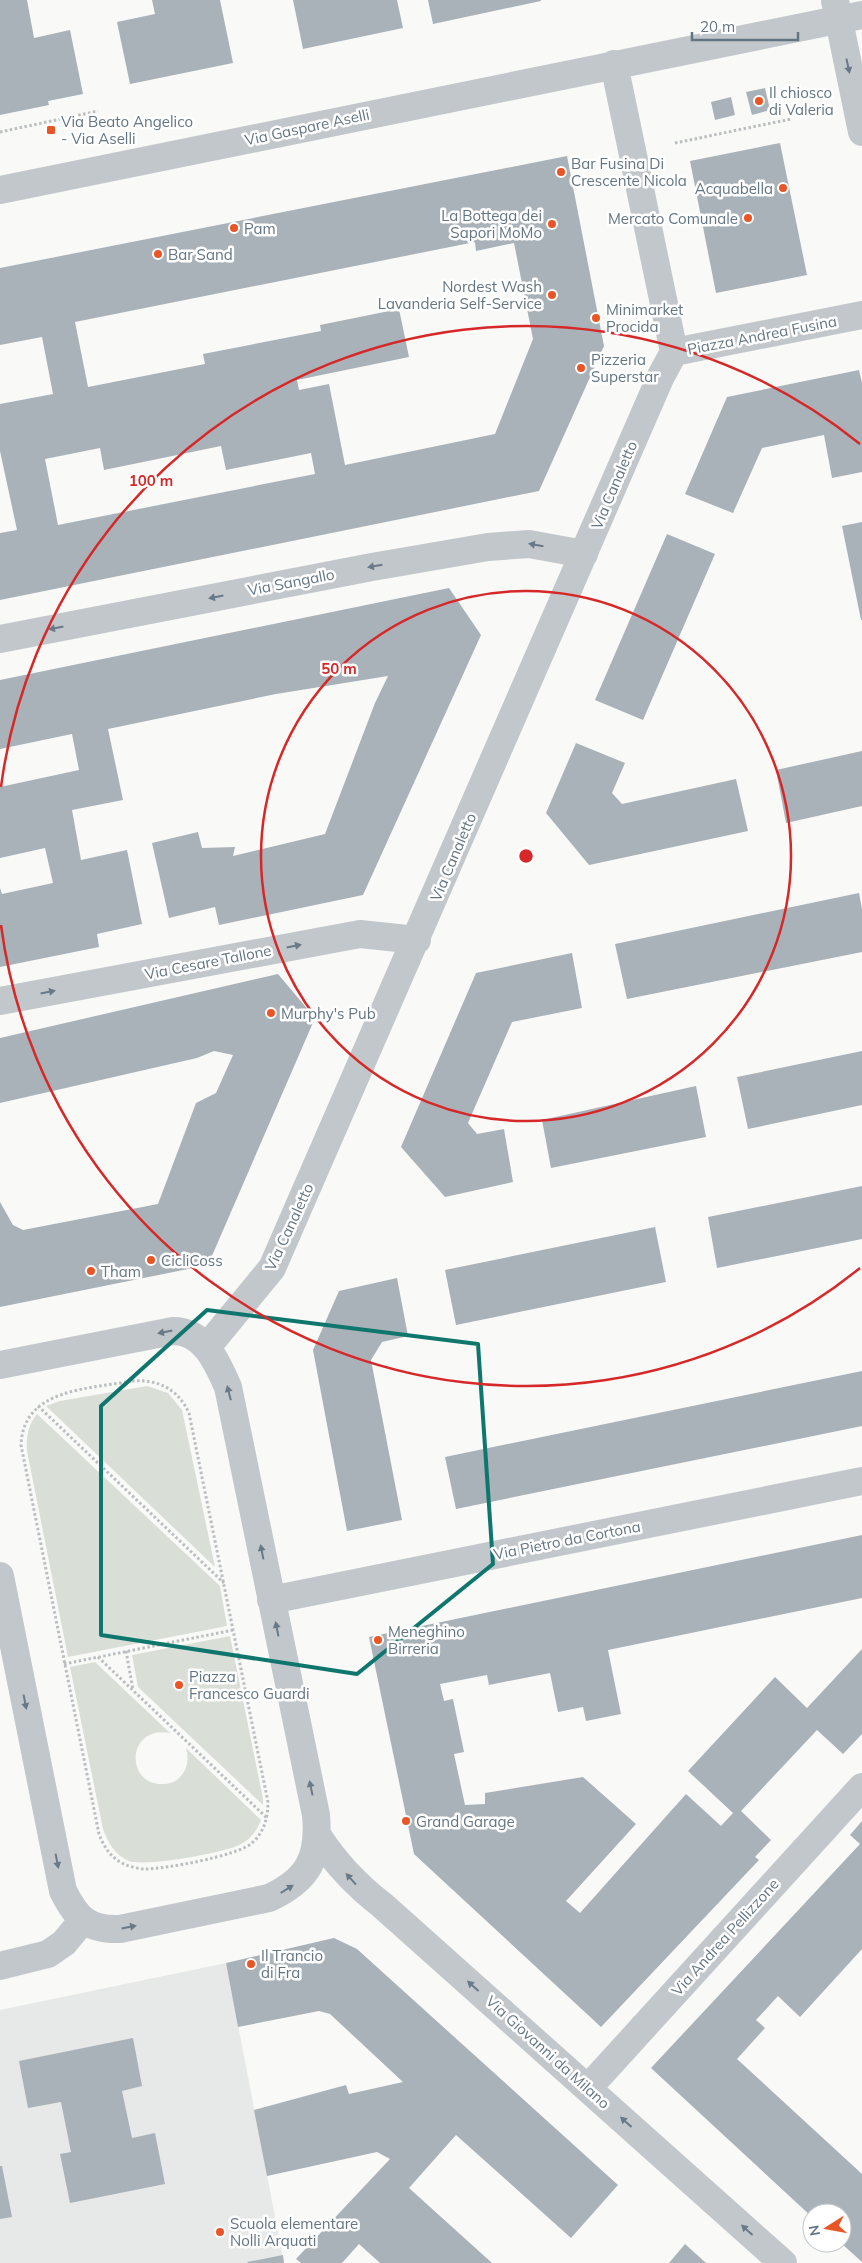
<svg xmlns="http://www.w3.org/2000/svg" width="862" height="2263" viewBox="0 0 862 2263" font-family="Mulish,sans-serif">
	<rect width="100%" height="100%" fill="#f9f9f7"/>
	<path fill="#e7e8e8" d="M226,1963L284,2263H0V2010Z"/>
	<path fill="#d9ded6" d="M147,1386L168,1393L182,1410L215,1567L46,1406L60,1401Z
		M37,1414L220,1586L227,1626L68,1657L27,1451C26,1437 28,1425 37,1414Z
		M230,1636L263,1799V1805L138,1687L132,1655Z
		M95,1662L170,1733C126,1725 125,1786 163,1784C169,1784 176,1782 180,1777C188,1769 189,1758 186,1748L261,1820C257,1831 250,1840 239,1845C223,1853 145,1867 129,1861C115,1855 108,1843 103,1829L70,1667Z"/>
	<path fill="#a9b2b9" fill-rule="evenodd" d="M0,0H27L34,38L70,30L83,94L48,101L49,105L0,115Z
		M152,0H220L233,63L130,84L117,22L155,14Z
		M293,0H397L403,28L303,49Z
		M428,0H541V1L433,24Z
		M765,88L770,110L752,115L746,92Z
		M731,97L735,115L715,120L711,102Z
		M780,143L807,275L716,293L690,161Z
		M567,156L604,346L539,491L0,600V533L17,530L0,451V404L53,394L42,337L0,345V268ZM475,242L476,251L514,243L533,339L495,434L345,465L329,384L299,390L297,380L409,357L399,309L320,325L321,331L203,354L205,364L88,387L75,322ZM221,446L226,470L311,453L315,474L58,525L45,459L100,448L104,470Z
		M859,370L862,383V472L832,478L824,435L762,448L733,513L685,494L727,397Z
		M862,522V620H861L842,526Z
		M667,534L715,554L643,720L595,700Z
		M449,588L481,635L363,895L219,925L215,907L169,918L152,843L198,832L202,848L235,847L233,856L325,834L375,703L388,676L276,694L108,729L123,800L72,810L81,860L127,850L142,924L97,934L99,947L0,967V888L2,894L53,883L45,848L0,858V787L79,770L72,734L0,749V680Z
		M576,743L625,763L612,793L622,804L736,779L748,831L589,865L546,813Z
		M862,751V806L786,823L776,770Z
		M859,893L862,909V952L627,999L615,944Z
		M572,953L582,1008L512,1022L468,1123L477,1134L504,1129L513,1182L445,1197L401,1147L476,973Z
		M278,974L315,1018L208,1265L0,1307V1202L13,1225L23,1230L158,1204L196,1103L216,1093L233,1055L214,1051L197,1058L0,1103V1038Z
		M862,1051V1105L748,1129L737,1077Z
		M696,1086L706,1137L551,1168L542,1120Z
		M862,1186V1239L717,1268L708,1217Z
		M655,1227L666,1282L456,1325L445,1270Z
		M397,1278L408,1336L382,1342L371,1360L402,1520L347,1531L313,1350L339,1291Z
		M862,1371V1426L456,1509L445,1457Z
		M862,1535V1598L608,1650L621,1714L586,1721L583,1707L558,1712L550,1673L489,1685L487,1675L440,1684L444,1701L453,1699L464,1752L454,1754L465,1805L485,1804V1793L583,1777L636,1824L566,1901L580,1913L686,1794L721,1826L733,1813L688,1771L775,1677L807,1708L862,1649V1734L843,1754L817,1730L741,1811L771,1840L755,1857L759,1860L601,2027L414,1854L369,1637Z
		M862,1821V1949L800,2017L778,1996L756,2020L765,2028L737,2059L862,2174V2262L841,2243L842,2213H812V2217L651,2068L860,1844L850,1835Z
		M334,1938L357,1949L618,2185L571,2238L456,2135L409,2188L492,2263H380L359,2244L342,2263H301L296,2259L390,2159L377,2152L267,2176L254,2110L346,2085L349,2094L403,2082L330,2014L319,2011L238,2027L226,1963Z
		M133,2038L142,2086L122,2091L132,2138L155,2133L165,2184L70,2203L60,2154L71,2152L61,2102L28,2108L19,2061Z
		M0,2166H2L12,2217L0,2219Z
		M685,2244L706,2263H669Z
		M283,2255L284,2263H248L247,2262Z"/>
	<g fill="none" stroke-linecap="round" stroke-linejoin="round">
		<path stroke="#babec1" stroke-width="3" stroke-dasharray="2.5 2.5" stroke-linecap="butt" d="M0,132L98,111
			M675,143L791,119
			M132,1381C158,1379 178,1389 189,1413L268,1802C268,1818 264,1832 252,1843C237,1856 165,1869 145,1869C139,1869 132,1867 126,1865C112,1859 104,1848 99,1834L21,1445C23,1388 90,1389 132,1381Z
			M38,1406L224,1583
			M126,1651L133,1690
			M98,1657L267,1818
			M64,1664L233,1630"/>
		<path stroke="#c2c7cb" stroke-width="28" d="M835,1L862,132
			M614,64L674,352
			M0,190L862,15
			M674,352L862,315
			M0,639L372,567L488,547L529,544L584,554
			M0,1001L360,934L417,940
			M207,1347L272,1268L661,376L674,352
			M0,1365L173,1331C204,1331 217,1362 228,1387L316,1815C320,1858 308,1880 269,1898L120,1929C88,1930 77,1919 63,1891L0,1576
			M271,1600L862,1481
			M318,1836C336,1864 356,1885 382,1905L783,2263
			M0,1966L48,1954L64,1943L83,1920
			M588,2088L862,1787"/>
	</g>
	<defs><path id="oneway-solid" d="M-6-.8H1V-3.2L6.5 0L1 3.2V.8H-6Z" transform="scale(1.25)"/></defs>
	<g fill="#687987">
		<use href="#oneway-solid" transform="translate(848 66) rotate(78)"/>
		<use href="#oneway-solid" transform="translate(536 545) rotate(-170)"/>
		<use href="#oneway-solid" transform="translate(375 566) rotate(170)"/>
		<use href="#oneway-solid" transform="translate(216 597) rotate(169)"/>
		<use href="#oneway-solid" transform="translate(56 628) rotate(169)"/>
		<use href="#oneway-solid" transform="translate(294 946) rotate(-11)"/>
		<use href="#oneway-solid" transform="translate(48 992) rotate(-11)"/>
		<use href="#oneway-solid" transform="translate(165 1332) rotate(169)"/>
		<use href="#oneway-solid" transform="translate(229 1393) rotate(-104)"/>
		<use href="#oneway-solid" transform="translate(262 1552) rotate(-101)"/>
		<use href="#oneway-solid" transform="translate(277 1629) rotate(-101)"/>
		<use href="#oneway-solid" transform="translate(25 1702) rotate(79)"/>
		<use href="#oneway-solid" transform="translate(311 1788) rotate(-102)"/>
		<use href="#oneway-solid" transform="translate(57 1861) rotate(79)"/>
		<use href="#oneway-solid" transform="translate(351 1879) rotate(-132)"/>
		<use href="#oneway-solid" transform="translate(287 1889) rotate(-32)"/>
		<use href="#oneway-solid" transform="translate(129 1927) rotate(-11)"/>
		<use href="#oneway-solid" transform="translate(473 1986) rotate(-138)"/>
		<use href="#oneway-solid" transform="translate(626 2122) rotate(-138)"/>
		<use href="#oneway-solid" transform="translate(747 2230) rotate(-138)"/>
	</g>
	<path fill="none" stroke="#0f766e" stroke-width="4" stroke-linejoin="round" d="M207,1310L478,1344L493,1564L357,1674L101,1635V1406Z"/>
	<g fill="none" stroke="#d62828" stroke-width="2.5">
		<circle cx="526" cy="856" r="265"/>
		<path d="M860 1268A530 530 0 0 1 1 925M1 787A530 530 0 0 1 860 444"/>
	</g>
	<g fill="#ea5526" stroke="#fff" stroke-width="2">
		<circle cx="759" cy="101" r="5"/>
		<rect x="46" y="125" width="10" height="10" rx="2.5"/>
		<circle cx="561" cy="172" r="5"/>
		<circle cx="783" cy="188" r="5"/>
		<circle cx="748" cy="218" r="5"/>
		<circle cx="552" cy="224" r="5"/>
		<circle cx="234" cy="228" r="5"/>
		<circle cx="158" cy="254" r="5"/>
		<circle cx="552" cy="295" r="5"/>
		<circle cx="596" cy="318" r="5"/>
		<circle cx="581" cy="368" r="5"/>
		<circle cx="271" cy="1013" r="5"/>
		<circle cx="151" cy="1260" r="5"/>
		<circle cx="91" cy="1271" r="5"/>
		<circle cx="378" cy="1640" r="5"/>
		<circle cx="179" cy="1685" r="5"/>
		<circle cx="406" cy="1821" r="5"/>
		<circle cx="251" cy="1964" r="5"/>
		<circle cx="220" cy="2232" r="5"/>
	</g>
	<g text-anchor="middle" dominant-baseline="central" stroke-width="5" stroke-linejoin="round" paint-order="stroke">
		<g font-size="15" fill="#637583" stroke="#fff" text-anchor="start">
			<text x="769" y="92">Il chiosco<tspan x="769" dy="17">di Valeria</tspan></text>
			<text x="61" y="121">Via Beato Angelico<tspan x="61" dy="17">- Via Aselli</tspan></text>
			<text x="571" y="163">Bar Fusina Di<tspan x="571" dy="17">Crescente Nicola</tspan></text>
			<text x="773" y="188" text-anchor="end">Acquabella</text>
			<text x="542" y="215" text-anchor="end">La Bottega dei<tspan x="542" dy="17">Sapori MoMo</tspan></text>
			<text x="738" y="218" text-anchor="end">Mercato Comunale</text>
			<text x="244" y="228">Pam</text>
			<text x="168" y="254">Bar Sand</text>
			<text x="542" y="286" text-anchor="end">Nordest Wash<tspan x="542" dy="17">Lavanderia Self-Service</tspan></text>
			<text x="606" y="309">Minimarket<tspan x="606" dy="17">Procida</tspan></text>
			<text x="591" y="359">Pizzeria<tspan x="591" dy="17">Superstar</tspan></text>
			<text x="281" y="1013">Murphy's Pub</text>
			<text x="161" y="1260">CicliCoss</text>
			<text x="101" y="1271">Tham</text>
			<text x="388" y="1631">Meneghino<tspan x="388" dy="17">Birreria</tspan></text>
			<text x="189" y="1676">Piazza<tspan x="189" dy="17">Francesco Guardi</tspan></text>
			<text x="416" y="1821">Grand Garage</text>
			<text x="261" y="1955">Il Trancio<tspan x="261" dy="17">di Fra</tspan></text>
			<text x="230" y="2223">Scuola elementare<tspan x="230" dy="17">Nolli Arquati</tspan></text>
		</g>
		<g font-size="15" fill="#637583" stroke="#fff">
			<text transform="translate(307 127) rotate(-12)">Via Gaspare Aselli</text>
			<text transform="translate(762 335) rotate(-11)">Piazza Andrea Fusina</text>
			<text transform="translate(614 485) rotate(-67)">Via Canaletto</text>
			<text transform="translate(291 582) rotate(-11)">Via Sangallo</text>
			<text transform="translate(453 857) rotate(-67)">Via Canaletto</text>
			<text transform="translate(208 962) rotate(-11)">Via Cesare Tallone</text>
			<text transform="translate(289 1227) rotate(-65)">Via Canaletto</text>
			<text transform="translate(567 1540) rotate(-11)">Via Pietro da Cortona</text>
			<text transform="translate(725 1937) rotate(-48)">Via Andrea Pellizzone</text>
			<text transform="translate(548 2052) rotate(42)">Via Giovanni da Milano</text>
		</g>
	</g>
	<circle cx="526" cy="856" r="8" fill="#d62828" stroke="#fff" stroke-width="2.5"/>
	<g font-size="15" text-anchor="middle" font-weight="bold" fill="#d62828" stroke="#fff" stroke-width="5" stroke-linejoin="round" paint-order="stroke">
		<text x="151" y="486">100 m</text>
		<text x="339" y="674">50 m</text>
	</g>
	<g transform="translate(827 2228) rotate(259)"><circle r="24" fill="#ffffff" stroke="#c1c8cd"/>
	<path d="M0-4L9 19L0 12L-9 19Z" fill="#ea5526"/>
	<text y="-8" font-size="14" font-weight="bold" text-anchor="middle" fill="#637583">N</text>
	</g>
	<path d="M692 32v8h106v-8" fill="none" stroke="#637583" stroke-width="2.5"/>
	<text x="700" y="32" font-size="15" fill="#637583" stroke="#ffffff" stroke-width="4" paint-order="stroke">20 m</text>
</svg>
